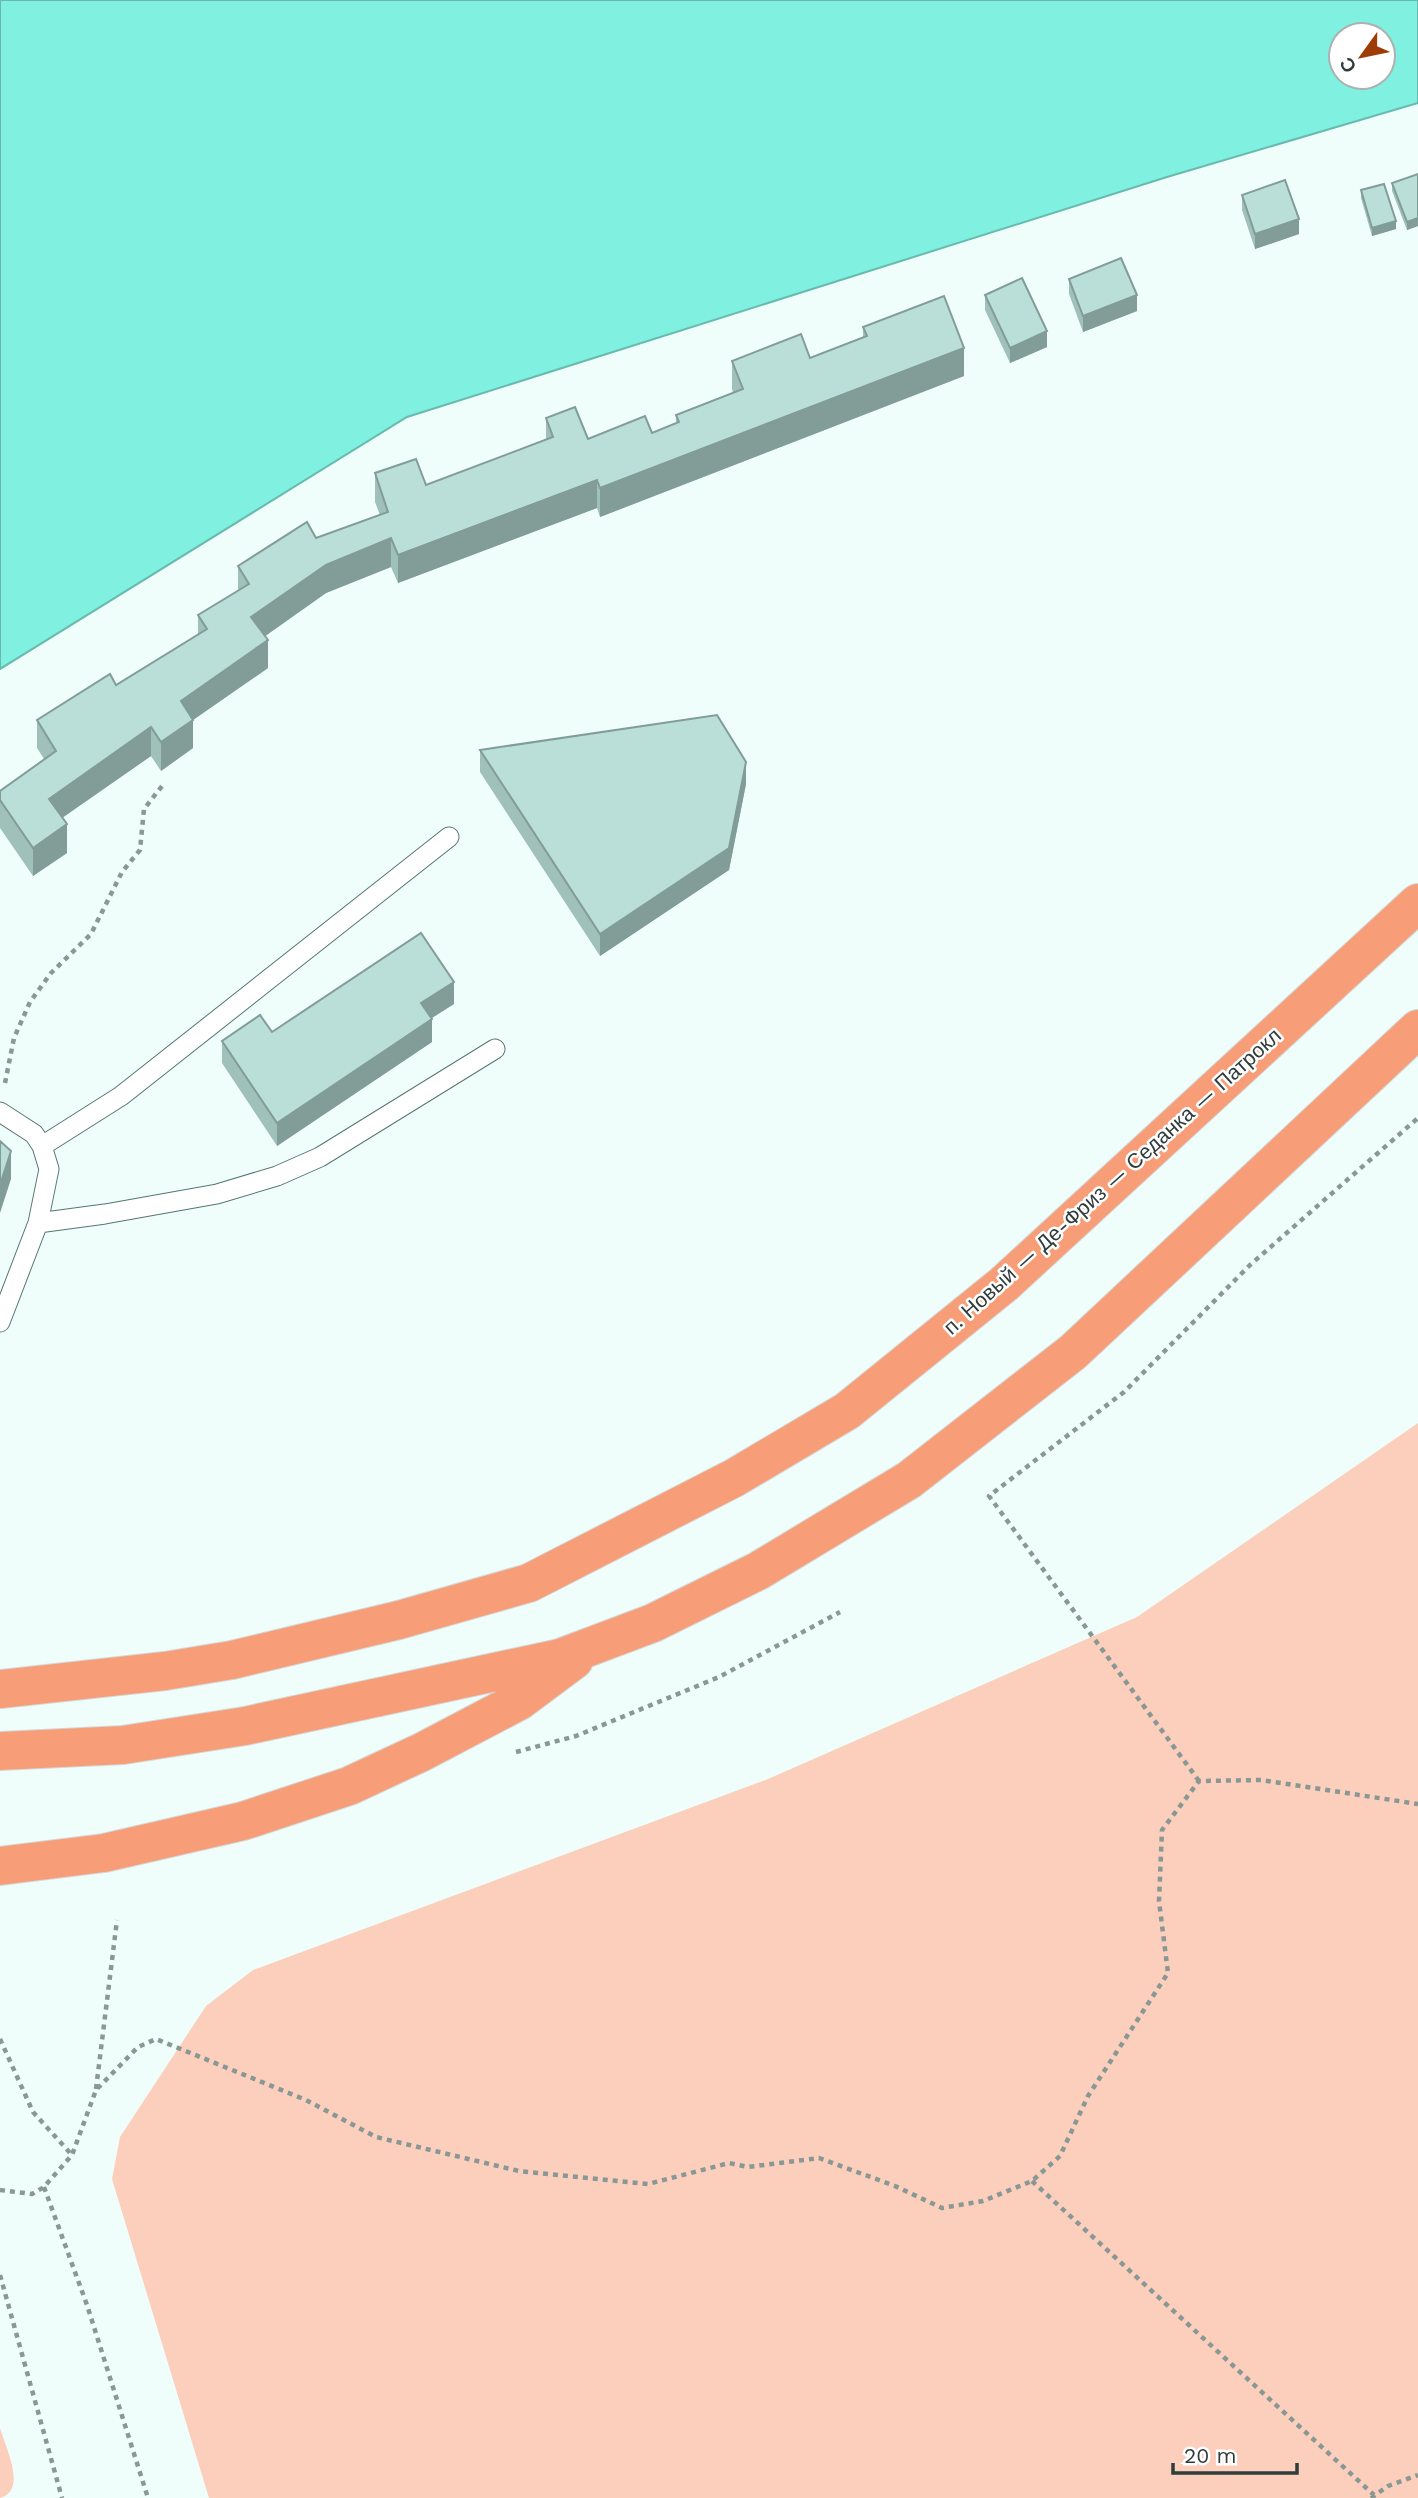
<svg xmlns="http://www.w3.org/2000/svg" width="1418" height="2498" viewBox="0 0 1418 2498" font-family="'Work Sans',sans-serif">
	<rect width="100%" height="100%" fill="#effefb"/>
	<path fill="#fccebc" d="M1418,1423V2498H209L112,2179L120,2137L206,2006L253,1970L768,1779L1137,1617Z
		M0,2428C5,2446 28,2491 0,2498Z"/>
	<path fill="#80f0e0" stroke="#68baae" stroke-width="2" fill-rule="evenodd" d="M0,0H1418V103L1167,177L407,417L0,669ZM1341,35H1383V77H1341Z"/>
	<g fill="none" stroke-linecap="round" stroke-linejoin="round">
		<g stroke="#557771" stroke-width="21">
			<path id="service" d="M0,1112L34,1134L42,1146L49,1169L38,1223L0,1322
				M42,1146L121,1096L449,837
				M38,1223L105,1214L217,1194L277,1176L320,1157L495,1049"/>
		</g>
		<g stroke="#d5d8d8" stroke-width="40">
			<path id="trunk" d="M0,1689L165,1671L232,1660L399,1620L529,1583L734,1478L847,1411L1004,1284L1418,903
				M0,1751L123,1745L245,1726L560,1658L653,1623L758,1571L909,1480L1073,1352L1418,1029
				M0,1866L104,1853L243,1821L349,1786L422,1752L519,1701L574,1660"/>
		</g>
		<path stroke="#899795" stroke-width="4.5" stroke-dasharray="5 5" stroke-linecap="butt" d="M5,1083L14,1038L30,1002L51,973L91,934L122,872L140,850L144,809L162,786
			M516,1752L576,1736L719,1677L840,1612
			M1199,1781L989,1496L1124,1392L1250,1265L1418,1118
			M0,2039L33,2112L72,2155
			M96,2089L117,1920
			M1032,2181L1374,2495
			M44,2187L87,2305L148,2498
			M0,2190L32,2194L44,2187L72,2155L96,2090L138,2047L156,2039L306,2100L376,2137L519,2171L648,2184L729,2163L748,2167L819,2158L895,2186L942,2208L983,2201L1032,2181L1060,2156L1088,2096L1168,1973L1159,1901L1162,1830L1199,1781L1261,1780L1418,1804
			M0,2275L62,2498
			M1371,2498L1388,2486L1418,2475"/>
		<use href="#service" stroke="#fff" stroke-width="19"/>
		<use href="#trunk" stroke="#f79e78" stroke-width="38"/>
	</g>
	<path fill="#a0c0ba" d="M1418,174V226L1407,230L1392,191V183Z
		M1361,190L1396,229L1372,236L1361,198Z
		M1242,195L1299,234L1255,249L1242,210Z
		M1069,279L1137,311L1083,332L1069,294Z
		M985,295L1047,347L1010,363L985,310Z
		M863,327L964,376L600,517L597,508L398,583L391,567L326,593L265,636L268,668L193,720V748L161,771L151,756L62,818L67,853L33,876L0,828V791L44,759L37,748V720L116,685L198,634V615L238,591V566L380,515L375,502V473L426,485L546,439V418L588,439L652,433L676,424V415L733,393L732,389V361L810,358L863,337Z
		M480,750L746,784L729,870L600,956L480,772Z
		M454,1004L431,1018L432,1042L277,1146L222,1063V1041Z"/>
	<path fill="#829c97" d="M1418,218V226L1407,230V222Z
		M1299,219V234L1255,249V234Z
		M1396,221V229L1372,236V228Z
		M1137,295V311L1083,332V316Z
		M1047,331V347L1010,363V348Z
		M964,348V376L600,517V488Z
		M597,480V508L398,583V555Z
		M391,538V567L326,593L251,646V617L326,565Z
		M268,640V668L193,720V748L161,771V742L181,701Z
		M151,727V756L49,827V799Z
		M746,762V784L729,870L600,956V934Z
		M67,824V853L33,876V848Z
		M454,982V1004L421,1025V1003Z
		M432,1019V1042L277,1146V1123Z
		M11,1151V1179L0,1213V1185Z"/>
	<path fill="#badfd8" stroke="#829c97" stroke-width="2" d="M1418,174V218L1407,222L1392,183Z
		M1285,180L1299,219L1255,234L1242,195Z
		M1384,184L1396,221L1372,228L1361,190Z
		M1121,258L1137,295L1083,316L1069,279Z
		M1022,278L1047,331L1010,348L985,295Z
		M944,296L964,348L600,488L597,480L398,555L391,538L326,565L251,617L268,640L181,701L193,720L161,742L151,727L49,799L67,824L33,848L0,800V791L56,751L37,720L110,674L116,685L207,629L198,615L249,584L238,566L307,522L316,538L388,512L375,473L416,459L426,485L553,437L546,418L575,407L588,439L645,416L652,433L679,422L676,415L743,389L732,361L801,334L810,358L867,336L863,327Z
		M717,715L746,762L729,848L600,934L480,750Z
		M421,933L454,982L421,1003L432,1019L277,1123L222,1041L260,1015L272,1032Z
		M0,1141L11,1151L0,1185Z"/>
	<g text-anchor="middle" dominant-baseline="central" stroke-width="5" stroke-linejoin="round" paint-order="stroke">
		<g font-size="21" fill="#2f3d3b" stroke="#fff">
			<text transform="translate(1112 1181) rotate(-42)">п. Новый — Де-Фриз — Седанка — Патрокл</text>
		</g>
	</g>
	<g transform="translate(1362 56) rotate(237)"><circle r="33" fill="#ffffff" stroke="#acb1b1" stroke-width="2"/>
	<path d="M0-5L12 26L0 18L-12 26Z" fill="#9f3b04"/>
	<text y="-10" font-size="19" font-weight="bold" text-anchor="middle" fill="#2f3d3b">С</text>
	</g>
	<path d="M1173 2463v10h124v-10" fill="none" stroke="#2f3d3b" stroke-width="3.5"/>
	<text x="1184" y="2463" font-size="21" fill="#2f3d3b" stroke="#ffffff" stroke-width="5" paint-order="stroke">20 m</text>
</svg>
